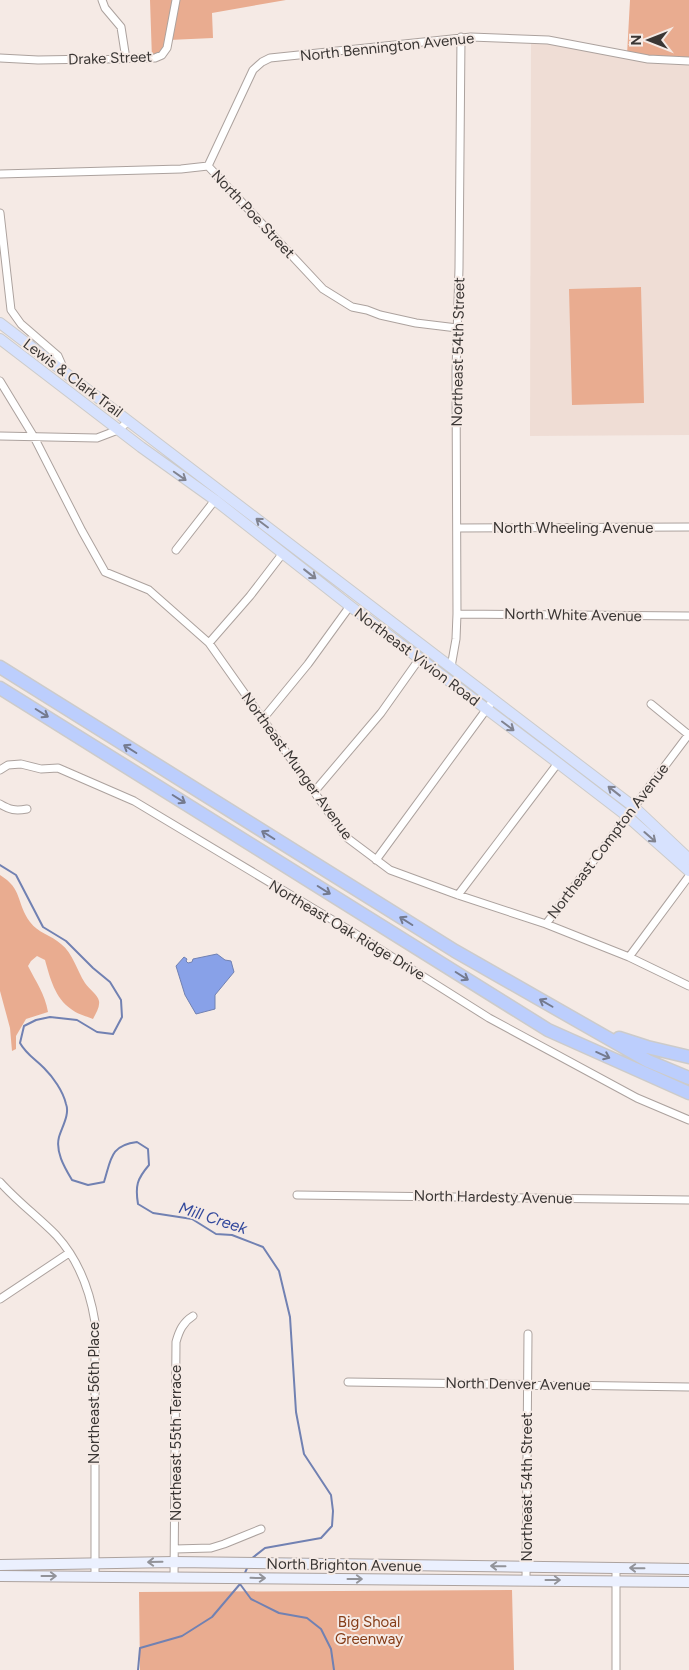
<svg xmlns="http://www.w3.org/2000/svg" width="689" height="1670" viewBox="0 0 689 1670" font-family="Figtree,sans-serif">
	<rect width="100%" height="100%" fill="#f5eae5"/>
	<path fill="#efddd5" d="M531,42L689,61V435L530,436Z"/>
	<path fill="#e9ac90" d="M150,0H286L212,13L213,38L169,40L167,48L152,59Z
		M630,0H689V61L627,55Z
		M641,287L644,403L572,405L569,289Z
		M0,875C23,889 16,903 30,922C38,933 51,935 61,944C73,953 77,971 85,983C89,989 98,995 99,1001C100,1007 96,1013 93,1019C86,1016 77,1014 71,1009C55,998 50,978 45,960L37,956L31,961L28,966C36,982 45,994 48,1012L26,1019L16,1036V1049L12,1051L10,1028L0,991Z
		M512,1590L514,1670H140L139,1592Z"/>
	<path fill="#88a1e8" stroke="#7181b2" d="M217,954L225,960L231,961L234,972L215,995V1009L196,1014L185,995L176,966L184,957L187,959L186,961L188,963L192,962L193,959Z"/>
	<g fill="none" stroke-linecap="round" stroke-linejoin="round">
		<path stroke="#7181b2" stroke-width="2" d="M0,865L16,875L43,927L66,941L93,968L110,982L121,1000L122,1017L113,1034L97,1032L77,1020L50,1017L36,1020L24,1026L20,1043C26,1054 35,1059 44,1068C53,1077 63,1091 66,1104C70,1114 62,1127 59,1137C55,1152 65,1168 72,1180L88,1185L104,1182C111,1160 110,1145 137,1142L148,1149L149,1165C137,1179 135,1186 138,1204L153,1213L192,1219L216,1234L232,1235L263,1247L279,1271L290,1317L296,1412L304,1454L331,1495L333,1511L332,1526L321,1538L265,1548L251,1559
			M244,1575L248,1566
			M241,1582L240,1584L251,1599L279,1613L307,1618L321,1629L331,1649L334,1670
			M138,1670L140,1648L182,1636L212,1617L240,1584"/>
		<g stroke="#aca29e" stroke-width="9">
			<path id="street" d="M102,0L105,8L121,27L126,59
				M0,58L38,60L155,58L162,55L167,48L176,0
				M208,166L253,70L262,62L270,58L471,37L548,40L648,59L689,61
				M208,166L323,289L352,307L367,310L380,315L416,323L457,328
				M0,174L181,169L208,166
				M0,213L11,310L21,324L58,356L65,372
				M0,381L34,437L82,531L105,572L149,590L209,643L346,837L390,870L458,895L546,924L629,957L689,986
				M0,436L97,438L118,430L129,421
				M457,528L689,527
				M176,550L215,500
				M457,614L689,616
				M209,643L250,596L283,553
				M451,667L456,639L457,614L456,371L459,268L461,37
				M651,704L689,735
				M262,720L308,664L350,606
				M0,770L8,765L21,764L41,769L58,768L134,801L351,931L489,1018L637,1098L689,1120
				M314,792L381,713L420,658
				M0,804C10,810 15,811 27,809
				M376,860L494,699
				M458,895L558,763
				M546,924L689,734
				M629,957L689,876
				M0,1182C17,1201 38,1217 56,1235C78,1259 90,1291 95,1322V1576
				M297,1195L689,1200
				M0,1299L69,1253
				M348,1382L689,1387
				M175,1549L211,1548L224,1544L261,1529
				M174,1577L176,1342C179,1331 183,1322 193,1316
				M526,1580L528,1334
				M616,1670V1568"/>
		</g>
		<g stroke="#aca29e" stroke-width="12">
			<path id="secondary" d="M0,1565L174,1562L689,1569
				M0,1576L689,1582"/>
		</g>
		<g stroke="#cccbca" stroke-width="12">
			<path id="primary" d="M0,323L634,807L689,859
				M0,339L141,447L215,500L350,606L558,763L627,816L689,871"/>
		</g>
		<g stroke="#cccbca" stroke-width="15">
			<path id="highway" d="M0,667L455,951L648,1061L689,1078
				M0,688L548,1030L689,1093
				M619,1038L647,1047L689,1057"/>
		</g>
		<use href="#street" stroke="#fff" stroke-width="7"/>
		<use href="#secondary" stroke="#ebf0fe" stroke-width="10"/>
		<use href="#primary" stroke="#d7e2fe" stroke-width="10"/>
		<use href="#highway" stroke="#bccefd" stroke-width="12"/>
	</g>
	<defs><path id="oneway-shaft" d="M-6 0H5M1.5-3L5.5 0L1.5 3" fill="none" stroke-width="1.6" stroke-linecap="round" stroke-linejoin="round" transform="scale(1.25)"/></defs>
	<g stroke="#81838f">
		<use href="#oneway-shaft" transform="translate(180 476) rotate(35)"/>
		<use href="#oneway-shaft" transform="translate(262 523) rotate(-143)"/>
		<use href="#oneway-shaft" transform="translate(310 574) rotate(38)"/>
		<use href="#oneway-shaft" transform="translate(508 726) rotate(37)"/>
		<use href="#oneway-shaft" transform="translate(614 791) rotate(-142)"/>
		<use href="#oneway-shaft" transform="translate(650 837) rotate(41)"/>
	</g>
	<g stroke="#747a8e">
		<use href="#oneway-shaft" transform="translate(42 713) rotate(32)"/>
		<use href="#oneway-shaft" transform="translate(130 749) rotate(-148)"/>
		<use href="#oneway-shaft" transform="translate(179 799) rotate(32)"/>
		<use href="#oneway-shaft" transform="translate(268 835) rotate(-148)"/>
		<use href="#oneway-shaft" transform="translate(324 890) rotate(32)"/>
		<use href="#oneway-shaft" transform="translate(406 921) rotate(-148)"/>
		<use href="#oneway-shaft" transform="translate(462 976) rotate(32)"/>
		<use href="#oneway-shaft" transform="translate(546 1003) rotate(-150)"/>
		<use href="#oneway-shaft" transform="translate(603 1055) rotate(24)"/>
	</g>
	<g stroke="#929399">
		<use href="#oneway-shaft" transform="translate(155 1562) rotate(179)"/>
		<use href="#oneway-shaft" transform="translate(498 1566) rotate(-179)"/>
		<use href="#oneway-shaft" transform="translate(637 1568) rotate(-179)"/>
		<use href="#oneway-shaft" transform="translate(49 1576)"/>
		<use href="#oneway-shaft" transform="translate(258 1578) rotate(1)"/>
		<use href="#oneway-shaft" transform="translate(355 1579)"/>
		<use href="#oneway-shaft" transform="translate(553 1580)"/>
	</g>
	<g text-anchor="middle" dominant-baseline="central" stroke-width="4" stroke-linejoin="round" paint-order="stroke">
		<g font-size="15" fill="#3a3634" stroke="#f5eae5">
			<text transform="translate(387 47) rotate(-6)">North Bennington Avenue</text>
			<text transform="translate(110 58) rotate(-2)">Drake Street</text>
			<text transform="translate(253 214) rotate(47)">North Poe Street</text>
			<text transform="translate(458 352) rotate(-89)">Northeast 54th Street</text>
			<text transform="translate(73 378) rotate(37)">Lewis &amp; Clark Trail</text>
			<text x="573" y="528">North Wheeling Avenue</text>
			<text transform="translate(573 615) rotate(1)">North White Avenue</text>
			<text transform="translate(417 657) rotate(37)">Northeast Vivion Road</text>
			<text transform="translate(297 766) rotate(54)">Northeast Munger Avenue</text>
			<text transform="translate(608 841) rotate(-53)">Northeast Compton Avenue</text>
			<text transform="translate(347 930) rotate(31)">Northeast Oak Ridge Drive</text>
			<text transform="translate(493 1197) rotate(1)">North Hardesty Avenue</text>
			<text transform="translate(518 1384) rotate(1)">North Denver Avenue</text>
			<text transform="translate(94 1393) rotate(-90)">Northeast 56th Place</text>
			<text transform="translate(176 1443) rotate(-90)">Northeast 55th Terrace</text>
			<text transform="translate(527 1487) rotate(-90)">Northeast 54th Street</text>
			<text transform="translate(344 1565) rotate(1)">North Brighton Avenue</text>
		</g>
		<g font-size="15" fill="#853d18" stroke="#f5eae5">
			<text x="369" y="1622">Big Shoal<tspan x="369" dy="17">Greenway</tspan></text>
		</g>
		<g font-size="16" font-style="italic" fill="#32489c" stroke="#f5eae5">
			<text transform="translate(213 1218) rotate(18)">Mill Creek</text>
		</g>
	</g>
	<g transform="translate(649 40) rotate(270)" stroke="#f5eae5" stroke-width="4" paint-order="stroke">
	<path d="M0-4L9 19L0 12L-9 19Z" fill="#3a3634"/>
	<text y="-8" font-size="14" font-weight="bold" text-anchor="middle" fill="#3a3634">N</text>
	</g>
</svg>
